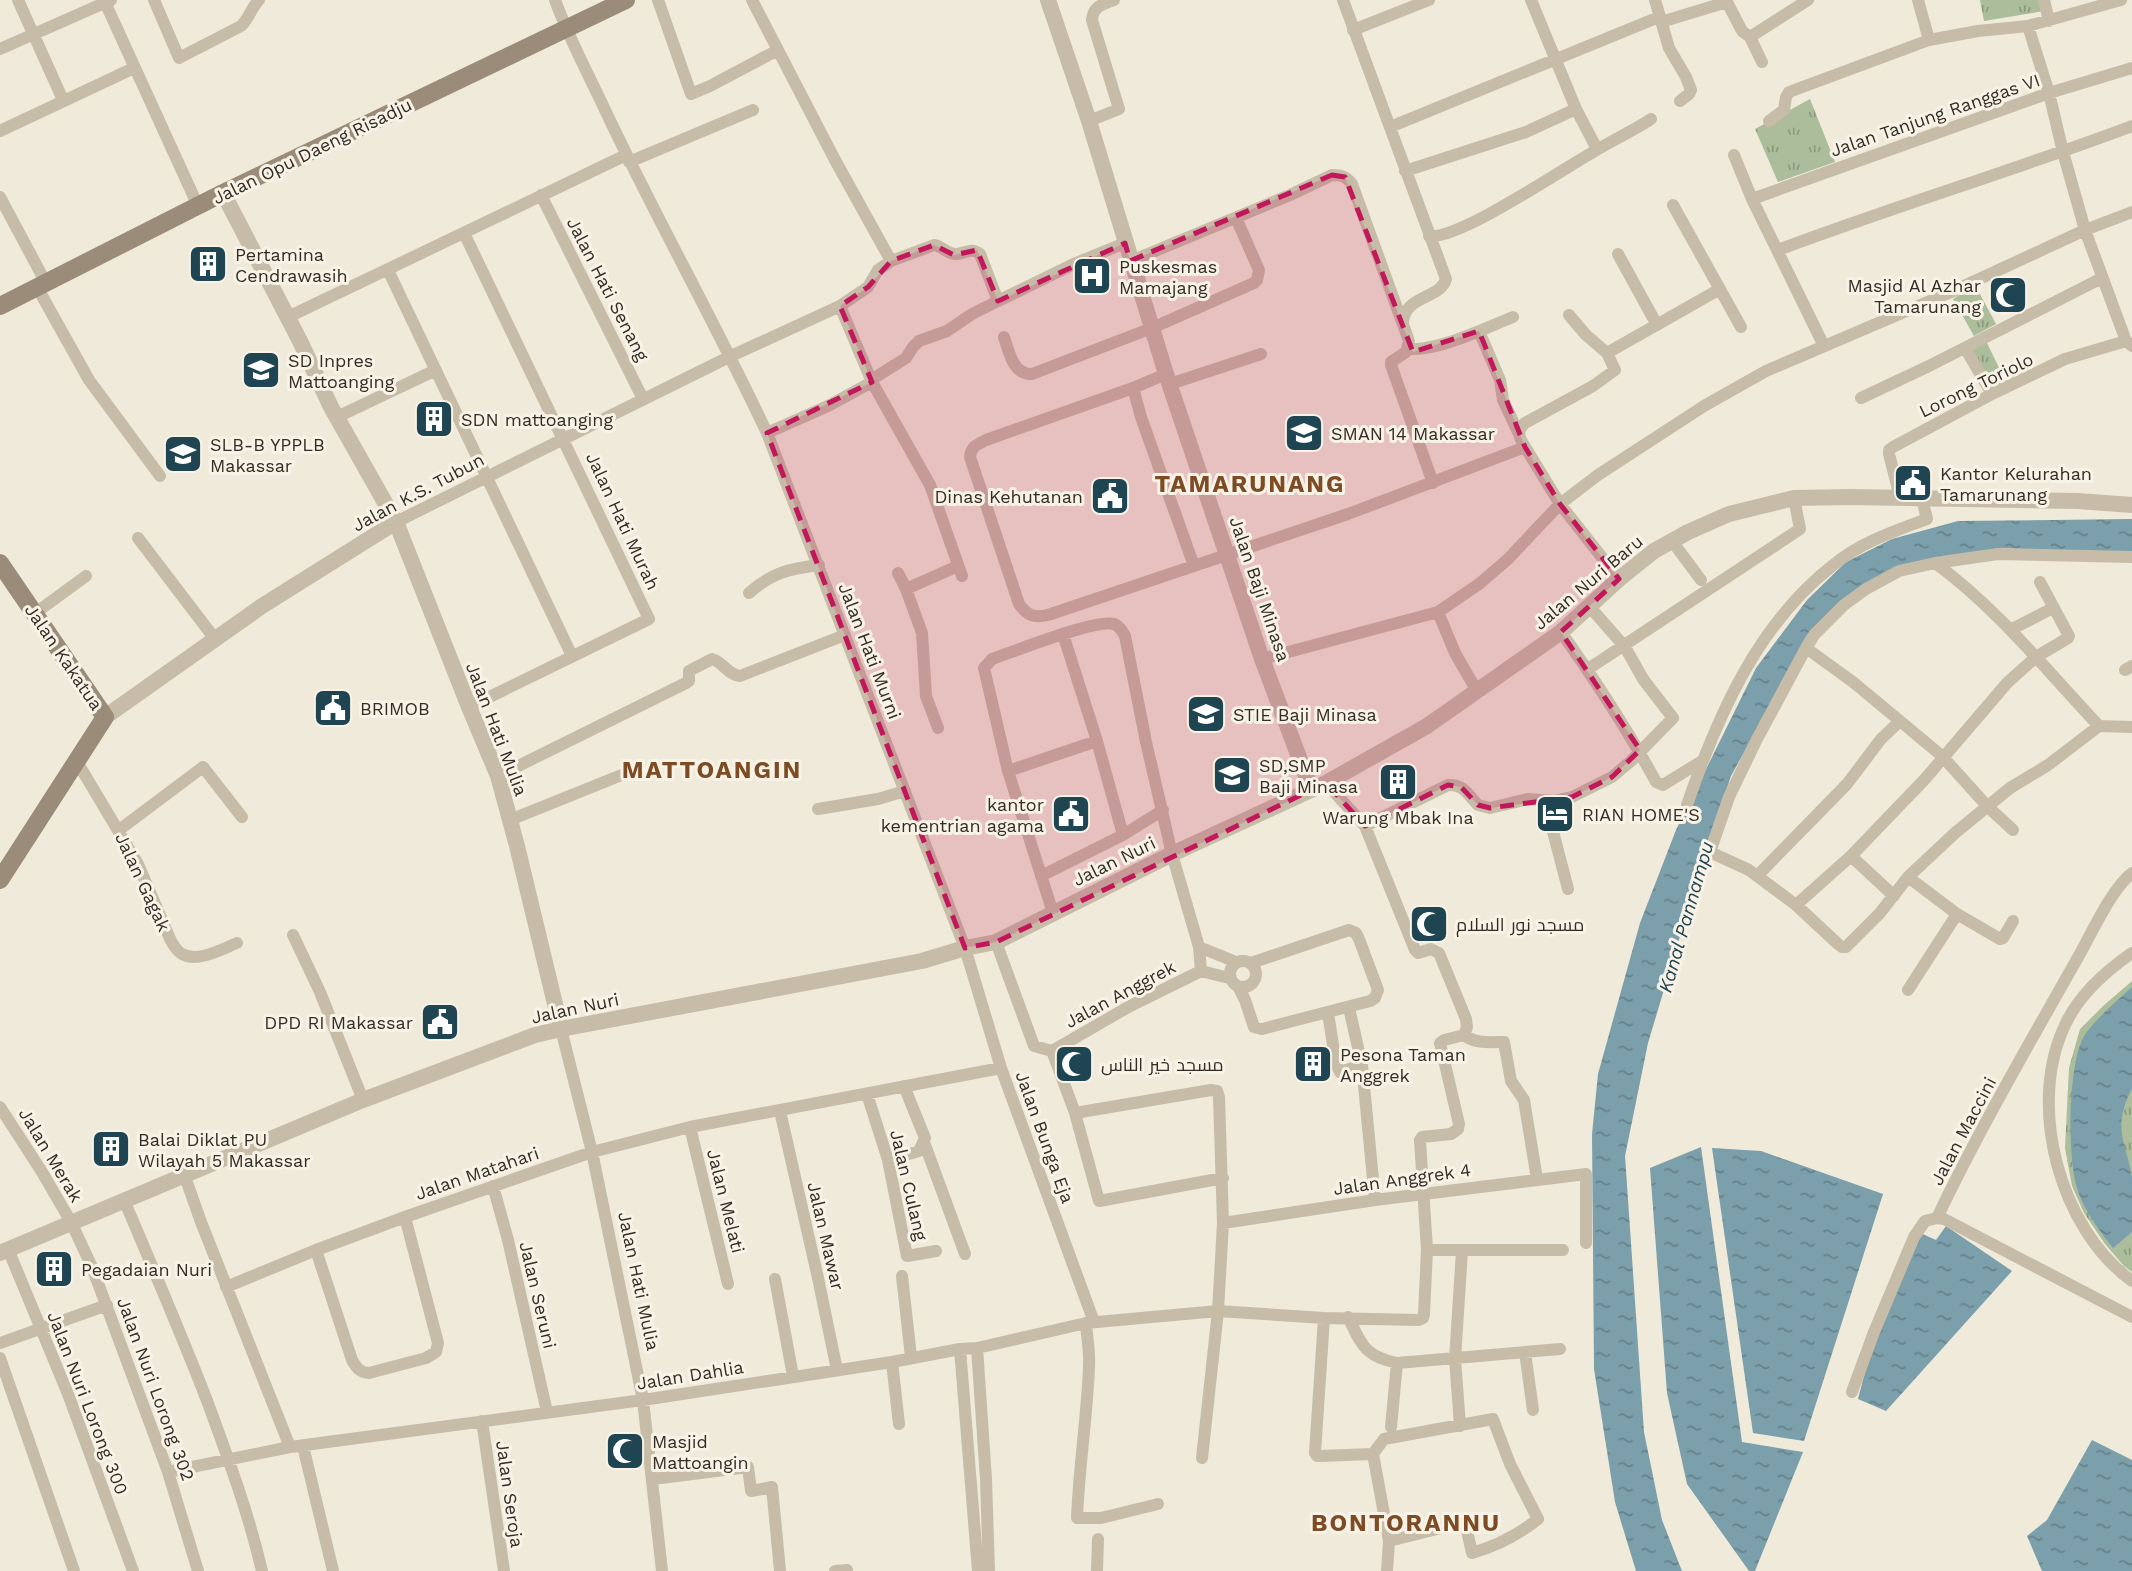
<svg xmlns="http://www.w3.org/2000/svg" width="2132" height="1571" viewBox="0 0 2132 1571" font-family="'Work Sans',Cairo,sans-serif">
	<defs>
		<pattern id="grass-tufts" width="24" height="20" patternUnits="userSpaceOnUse" patternTransform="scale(1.75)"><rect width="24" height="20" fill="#abbd9b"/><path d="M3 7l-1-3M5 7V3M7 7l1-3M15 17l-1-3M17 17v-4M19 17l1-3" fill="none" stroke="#8c9a7e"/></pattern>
		<pattern id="water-ripples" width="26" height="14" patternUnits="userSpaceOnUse" patternTransform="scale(1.75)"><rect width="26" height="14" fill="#7b9fab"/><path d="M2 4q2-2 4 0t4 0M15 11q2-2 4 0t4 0" fill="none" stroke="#66828b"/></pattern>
	</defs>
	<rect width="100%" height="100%" fill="#f0eada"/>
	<path fill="url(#grass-tufts)" d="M1980,0H2042L2044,11L1984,21Z
		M1810,99L1835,162L1778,182L1755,129Z
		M1975,285L1996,324L1974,336L1953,299Z
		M1985,339L2006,382L1987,390L1965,350Z
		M2132,981V1272L2124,1266L2105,1244L2084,1213L2072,1186L2065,1148L2069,1068L2080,1029L2103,1006Z"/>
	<path fill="url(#water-ripples)" d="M2132,519V554L1999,548L1871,581L1795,660L1731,776L1705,853L1648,1043L1625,1156L1644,1432L1662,1520L1682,1571H1636L1615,1502L1594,1369L1592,1134L1598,1074L1640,923L1676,830L1756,668L1807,600L1846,562L1892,539L1958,521Z
		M2132,987V1088C2112,1128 2125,1139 2132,1177C2132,1194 2132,1215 2132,1232L2113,1248C2099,1230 2084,1211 2077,1188C2067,1155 2068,1068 2083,1038C2090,1024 2120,998 2132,987Z
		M1701,1147L1742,1442L1803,1452L1755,1571H1749L1687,1484L1667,1393L1650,1168Z
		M1712,1148L1761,1151L1883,1194L1804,1441L1753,1433Z
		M1946,1226L2012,1271L1886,1411L1858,1399L1875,1334L1918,1232L1936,1240Z
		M2092,1440L2132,1460V1571H2042L2027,1536L2047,1520Z"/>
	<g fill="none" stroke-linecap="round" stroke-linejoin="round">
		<path stroke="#c7bca7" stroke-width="12" d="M18,0L63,100
			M104,0L198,206
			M154,0L179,58L241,26C249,19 251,8 259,0
			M555,0C569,39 589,75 606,112C657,220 716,324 767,433L965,948L1001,1068L1094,1322
			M658,0L691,94L710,86L778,50
			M1343,0L1446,279C1441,299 1403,296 1403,323
			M1531,0L1576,109L1597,149
			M1655,0L1669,48L1686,77L1691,90L1689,94L1680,101
			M1918,0L1929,40
			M2044,0L2049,21
			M1661,22L1727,2L1742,31L1750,37L1762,62
			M2028,26L2049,93L2063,152L2085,230L2126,341L2132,346
			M1353,30L1429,0
			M1750,37L1808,0
			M0,49L111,0
			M1089,121L1119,109L1092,20C1093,6 1103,4 1114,0
			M1769,121L1784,110L1786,97L1789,92L1929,40L1978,31L2028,26L2121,0
			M1390,127L1659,17
			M0,131L134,68
			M1734,155L1752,199L1824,346
			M629,162L753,110
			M1405,171L1526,132L1576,109
			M541,195L643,399
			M0,197L46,283
			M1752,199L2049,93L2132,68
			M1673,205L1741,327
			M464,233L649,619L469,707
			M1429,236C1459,240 1564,168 1595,151C1613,140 1633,131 1651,119
			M1778,250C1895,206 2015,170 2132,126
			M1618,254L1657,325
			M891,261L934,245C942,246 948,255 957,254C967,253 971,247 980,254L998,301L1076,263L1125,243
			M1131,261L1290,195L1332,175C1342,175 1347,177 1352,184L1409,341L1406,352L1391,362V365L1433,483
			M388,270L572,656
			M37,287L89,380L160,476
			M840,306L872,382L930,485L962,576
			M288,317L626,155
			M1479,331L1500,380L1503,400L1518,432
			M1004,337C1009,352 1013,375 1032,374L1152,328L1254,283L1257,280L1259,270L1236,218
			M1965,348L1992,394
			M1408,349C1439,351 1483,329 1513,317
			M1607,353L1720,289
			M1166,374L1133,388L986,440C978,444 971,446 970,457L1019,604C1028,616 1034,618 1048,615L1348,514L1525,447L1560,504L1619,579
			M871,380L906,358L913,347L919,341L947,331L972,314L998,301
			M1170,384L1261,354
			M1133,388L1141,417L1194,566
			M1861,398L1929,366L2102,278
			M337,417L436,370
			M767,433L828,406L872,382
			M1525,447C1519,437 1516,432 1525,423L1593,386L1615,370L1607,353L1586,335L1569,315
			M1900,497L1889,454V450L1893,447L1992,394L2065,359L2126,341
			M396,522L731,356L840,306L868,287L878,270L891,261L835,160L752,0
			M138,538L215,639
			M1672,541L1701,580
			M2132,557L1998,554L1935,563L1899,571L1866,589L1844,605L1814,635L1806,648L1757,739L1729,797L1710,852L1749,870L1796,905L1838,944L1842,947H1846L1880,913L1908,877L1955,833L2010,788L2048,765L2099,726L2132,727
			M1935,563C1998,609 2046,670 2099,726
			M898,573L906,589
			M749,593C773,572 789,569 819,565
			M1438,612L1455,653L1477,691
			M34,614L86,576
			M2012,629L2053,608
			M1561,632C1595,680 1628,730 1656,782L1663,785L1702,761
			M1063,634L1097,741L1123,835
			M1262,659L1438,612L1479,584L1507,560L1560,504L1598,475L1704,406L1766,371L1951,292L2085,230L2132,212
			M1588,669L1800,529L1794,498
			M2125,670L2132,666
			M1900,721L1942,756L1988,807L2013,830
			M938,728L926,696L922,633L906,589L958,566
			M76,760L138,864L171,941C174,946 178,952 182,954C198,963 222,949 237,943
			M1008,771L1097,741
			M498,776L686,683L689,681V671L712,659C723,662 728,675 740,676L845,635
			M1326,783L1365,826L1448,785C1464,784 1468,795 1478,805L1490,808L1528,799L1554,801L1572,797L1612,777L1631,761L1673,718L1643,679L1625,647L1589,606
			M1545,801L1568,889
			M1687,805C1717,717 1757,625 1832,566C1859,543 1894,531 1927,519L1922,499
			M818,809L878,799L905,791
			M510,820L624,774
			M1365,826L1415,950L1418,953L1431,949L1439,953L1466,1019L1467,1027L1464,1035L1444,1040L1440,1043L1459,1124L1458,1129L1451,1134L1422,1137L1420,1140L1427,1250
			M119,830L203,767L242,817
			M1851,856L1894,896
			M2132,873C2111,889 2091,935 2077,959C2029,1044 1979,1130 1937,1218L1944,1219L2132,1317
			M1041,876L1123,835L1163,810
			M1757,876L1847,784L1881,739L1900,721L1853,682L1806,648
			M1908,877L1957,914L2000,939L2003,938L2013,921
			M1796,905L1851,856L1925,779L2007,683L2036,657L2068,638L2069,636L2040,582
			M1053,913L1008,771L984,668L992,659C1013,652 1097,618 1114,624C1120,626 1122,631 1125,636L1146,742L1172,854L1199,947L1201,971L1130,1006L1052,1051L1075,1113L1099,1201L1223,1178
			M293,935L320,992L363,1100
			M996,942L1034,1046L1052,1051
			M1199,947L1236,962
			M2132,953C2106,971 2080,994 2066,1023C2026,1104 2059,1228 2132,1281
			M1230 974a13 13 0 1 1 26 0a13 13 0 1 1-26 0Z
			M1201,971L1229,978
			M1238,986L1245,1000L1254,1027L1262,1029L1370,1001L1375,998L1378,990L1359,939L1356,933L1349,930L1251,963
			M1908,990L1957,914
			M1349,1008L1362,1065L1375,1200
			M1328,1013L1336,1064L1340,1072L1362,1065
			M561,1029L592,1152L643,1400L662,1571
			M1464,1035C1475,1044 1491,1042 1504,1042L1511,1081L1524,1100L1537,1179
			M867,1094L888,1160L907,1256L936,1251
			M0,1107L42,1172L71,1222L92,1267L168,1472L198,1571
			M780,1111L818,1278L837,1370
			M1075,1113L1211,1090L1217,1091L1219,1097L1223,1223L1218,1311L1202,1458
			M690,1127L728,1284
			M924,1142L965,1254
			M888,1160L919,1151L925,1138L904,1086
			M184,1174L201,1222L290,1447
			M493,1186L508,1240L547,1412
			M124,1200C152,1266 180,1331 206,1398C227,1455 248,1511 262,1571
			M1223,1223L1375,1200L1586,1174V1243
			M8,1249L68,1394L133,1571
			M316,1250L352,1360C356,1367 360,1373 369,1373L426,1358L436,1352L438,1343L405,1217
			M902,1276L911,1357
			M775,1279L793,1376
			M226,1287L316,1250L405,1217L592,1152L690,1127L1001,1068
			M1348,1317C1362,1345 1364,1356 1397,1363L1560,1349
			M1324,1318L1315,1453L1317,1456H1320L1373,1454L1389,1541L1387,1571
			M1086,1323C1087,1338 1090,1352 1089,1367C1087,1417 1079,1467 1077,1518H1101L1158,1504
			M0,1343L107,1305
			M977,1348L986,1479L989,1571
			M960,1349L978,1571
			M1525,1352L1533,1410
			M0,1358L74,1571
			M892,1362L899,1424
			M1852,1392L1874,1332L1914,1237L1925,1221L1937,1218
			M482,1421L504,1571
			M1460,1426L1455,1359L1462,1251
			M1391,1427L1397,1363
			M303,1446L333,1571
			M1373,1454L1384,1439L1493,1419L1510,1464L1538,1519C1518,1535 1497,1546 1472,1553L1465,1522L1389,1541
			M168,1472L290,1447L643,1400L892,1362L960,1349L977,1348L1086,1323L1218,1311L1324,1318L1419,1320L1423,1318L1424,1314L1427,1250H1563
			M653,1479L748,1467L751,1491L772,1487L780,1571
			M835,1571L847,1570
			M1097,1571L1098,1539"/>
		<path stroke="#c7bca7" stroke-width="16" d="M1048,0L1089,121L1166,374L1262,659L1311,789
			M223,193L300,341L331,407L396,522L469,707L498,776L517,846L561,1029
			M105,717L262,606L396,522
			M0,1253L363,1100L535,1035L561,1029L922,961L965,948L996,942L1172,854L1326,783L1427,726L1561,632L1619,579L1654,551L1688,532L1729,514L1794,498L1850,497L2078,501L2132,505"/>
		<path stroke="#9a8c78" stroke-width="18" d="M0,306L223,193L626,0
			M0,563L105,717L0,880"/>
	</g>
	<path fill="#c2185b" fill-opacity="0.2" stroke="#c2185b" stroke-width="5" stroke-dasharray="14 9" stroke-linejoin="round" d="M1332,175L1345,177L1413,352L1479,331L1525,447L1560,504L1619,579L1561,632L1640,750L1612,777L1572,797L1490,808L1478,805L1461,787L1448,785L1365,826L1326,783L996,942L965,948L767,433L872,382L840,306L868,287L891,261L934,245L954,255L977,250L998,301L1125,243L1130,261Z"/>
	<defs>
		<g id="building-square" transform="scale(2.0125)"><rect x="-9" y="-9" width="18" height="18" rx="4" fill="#1f4452" stroke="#f8f3e6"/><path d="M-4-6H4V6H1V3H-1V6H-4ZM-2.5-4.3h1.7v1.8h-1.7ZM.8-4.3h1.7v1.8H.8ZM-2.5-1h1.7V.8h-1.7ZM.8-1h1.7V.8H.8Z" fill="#fff"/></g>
		<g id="hospital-square" transform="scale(2.0125)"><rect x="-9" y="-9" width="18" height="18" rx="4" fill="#1f4452" stroke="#f8f3e6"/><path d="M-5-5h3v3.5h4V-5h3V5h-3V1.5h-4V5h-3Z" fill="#fff"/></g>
		<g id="mosque-square" transform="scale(2.0125)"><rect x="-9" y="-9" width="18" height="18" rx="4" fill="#1f4452" stroke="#f8f3e6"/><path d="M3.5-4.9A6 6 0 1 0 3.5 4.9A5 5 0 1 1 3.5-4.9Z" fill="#fff"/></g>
		<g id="school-square" transform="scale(2.0125)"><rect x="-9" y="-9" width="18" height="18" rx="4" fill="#1f4452" stroke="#f8f3e6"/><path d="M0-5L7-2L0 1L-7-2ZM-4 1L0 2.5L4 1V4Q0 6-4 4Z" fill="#fff"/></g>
		<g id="civic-square" transform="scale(2.0125)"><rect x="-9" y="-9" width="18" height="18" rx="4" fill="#1f4452" stroke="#f8f3e6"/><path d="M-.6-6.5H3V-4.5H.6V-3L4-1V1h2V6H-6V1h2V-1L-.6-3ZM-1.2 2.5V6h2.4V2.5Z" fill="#fff"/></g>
		<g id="university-square" transform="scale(2.0125)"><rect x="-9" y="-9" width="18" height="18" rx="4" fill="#1f4452" stroke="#f8f3e6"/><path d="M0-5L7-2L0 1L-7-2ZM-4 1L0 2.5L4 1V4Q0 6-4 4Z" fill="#fff"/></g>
		<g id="hotel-square" transform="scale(2.0125)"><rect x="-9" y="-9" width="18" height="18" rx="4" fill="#1f4452" stroke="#f8f3e6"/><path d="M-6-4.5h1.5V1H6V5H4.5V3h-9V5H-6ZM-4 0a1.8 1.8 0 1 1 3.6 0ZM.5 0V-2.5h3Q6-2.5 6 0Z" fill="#fff"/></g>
	</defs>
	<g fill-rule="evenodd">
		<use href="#building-square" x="208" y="264"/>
		<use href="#hospital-square" x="1092" y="276"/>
		<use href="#mosque-square" x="2008" y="295"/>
		<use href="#school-square" x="261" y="370"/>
		<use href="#building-square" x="434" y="419"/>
		<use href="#school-square" x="1304" y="433"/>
		<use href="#school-square" x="183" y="454"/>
		<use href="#civic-square" x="1913" y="483"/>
		<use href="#civic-square" x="1110" y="496"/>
		<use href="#civic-square" x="333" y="708"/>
		<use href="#university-square" x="1206" y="714"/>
		<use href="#school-square" x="1232" y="775"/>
		<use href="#building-square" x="1398" y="782"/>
		<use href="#civic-square" x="1071" y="814"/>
		<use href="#hotel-square" x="1555" y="814"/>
		<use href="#mosque-square" x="1429" y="924"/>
		<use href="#civic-square" x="440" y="1022"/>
		<use href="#mosque-square" x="1074" y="1064"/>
		<use href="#building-square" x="1313" y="1064"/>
		<use href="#building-square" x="111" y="1149"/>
		<use href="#building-square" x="54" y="1269"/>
		<use href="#mosque-square" x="625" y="1451"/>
	</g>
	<g text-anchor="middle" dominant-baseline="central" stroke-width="6" stroke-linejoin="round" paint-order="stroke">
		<g font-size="18" fill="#342d27" stroke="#f8f3e6">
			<text transform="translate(1935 115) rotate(-19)">Jalan Tanjung Ranggas VI</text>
			<text transform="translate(312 151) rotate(-26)">Jalan Opu Daeng Risadju</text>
			<text transform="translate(608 289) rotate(63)">Jalan Hati Senang</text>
			<text transform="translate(1976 385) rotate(-26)">Lorong Toriolo</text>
			<text transform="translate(418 492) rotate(-28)">Jalan K.S. Tubun</text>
			<text transform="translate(623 521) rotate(65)">Jalan Hati Murah</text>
			<text transform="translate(1588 582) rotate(-40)">Jalan Nuri Baru</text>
			<text transform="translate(1260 589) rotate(71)">Jalan Baji Minasa</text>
			<text transform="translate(870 651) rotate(69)">Jalan Hati Murni</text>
			<text transform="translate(64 657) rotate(56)">Jalan Kakatua</text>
			<text transform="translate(497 729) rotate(69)">Jalan Hati Mulia</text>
			<text transform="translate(1114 861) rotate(-26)">Jalan Nuri</text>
			<text transform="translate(143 882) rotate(65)">Jalan Gagak</text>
			<text transform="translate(1120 994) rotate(-28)">Jalan Anggrek</text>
			<text transform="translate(575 1008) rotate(-12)">Jalan Nuri</text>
			<text transform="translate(1963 1131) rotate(-62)">Jalan Maccini</text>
			<text transform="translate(1045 1137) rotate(70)">Jalan Bunga Eja</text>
			<text transform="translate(51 1155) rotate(59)">Jalan Merak</text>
			<text transform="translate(477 1173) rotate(-19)">Jalan Matahari</text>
			<text transform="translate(1402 1179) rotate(-8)">Jalan Anggrek 4</text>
			<text transform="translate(909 1185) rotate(77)">Jalan Culang</text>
			<text transform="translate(726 1201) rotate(76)">Jalan Melati</text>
			<text transform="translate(826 1236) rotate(77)">Jalan Mawar</text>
			<text transform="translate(639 1281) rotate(78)">Jalan Hati Mulia</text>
			<text transform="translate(538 1295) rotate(77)">Jalan Seruni</text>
			<text transform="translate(690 1375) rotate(-9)">Jalan Dahlia</text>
			<text transform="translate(156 1389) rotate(70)">Jalan Nuri Lorong 302</text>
			<text transform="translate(88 1403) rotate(69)">Jalan Nuri Lorong 300</text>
			<text transform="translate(510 1494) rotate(82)">Jalan Seroja</text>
		</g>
		<g font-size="18" fill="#342d27" stroke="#f8f3e6" text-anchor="start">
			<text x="235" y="254">Pertamina<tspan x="235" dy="21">Cendrawasih</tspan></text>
			<text x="1119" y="266">Puskesmas<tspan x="1119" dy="21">Mamajang</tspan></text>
			<text x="1981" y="285" text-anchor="end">Masjid Al Azhar<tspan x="1981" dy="21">Tamarunang</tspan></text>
			<text x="288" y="360">SD Inpres<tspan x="288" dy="21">Mattoanging</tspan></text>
			<text x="461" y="419">SDN mattoanging</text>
			<text x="1331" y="433">SMAN 14 Makassar</text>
			<text x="210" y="444">SLB-B YPPLB<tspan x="210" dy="21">Makassar</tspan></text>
			<text x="1940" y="473">Kantor Kelurahan<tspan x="1940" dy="21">Tamarunang</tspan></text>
			<text x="1083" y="496" text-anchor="end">Dinas Kehutanan</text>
			<text x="360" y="708">BRIMOB</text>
			<text x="1233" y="714">STIE Baji Minasa</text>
			<text x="1259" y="765">SD,SMP<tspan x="1259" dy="21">Baji Minasa</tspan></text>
			<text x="1044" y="804" text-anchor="end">kantor<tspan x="1044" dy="21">kementrian agama</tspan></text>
			<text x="1582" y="814">RIAN HOME'S</text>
			<text x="1398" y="817" text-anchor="middle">Warung Mbak Ina</text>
			<text x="1456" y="924">مسجد نور السلام</text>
			<text x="413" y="1022" text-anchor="end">DPD RI Makassar</text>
			<text x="1340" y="1054">Pesona Taman<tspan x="1340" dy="21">Anggrek</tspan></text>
			<text x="1101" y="1064">مسجد خير الناس</text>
			<text x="138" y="1139">Balai Diklat PU<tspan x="138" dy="21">Wilayah 5 Makassar</tspan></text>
			<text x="81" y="1269">Pegadaian Nuri</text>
			<text x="652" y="1441">Masjid<tspan x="652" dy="21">Mattoangin</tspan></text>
		</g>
		<g font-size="19" font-style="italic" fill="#1f4452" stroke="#f8f3e6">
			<text transform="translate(1686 917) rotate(-74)">Kanal Pannampu</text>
		</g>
		<g font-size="24" font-weight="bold" letter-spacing="2" fill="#7d4c25" stroke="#f8f3e6">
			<text x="1250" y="484">TAMARUNANG</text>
			<text x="712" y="770">MATTOANGIN</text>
			<text x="1406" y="1523">BONTORANNU</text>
		</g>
	</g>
</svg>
